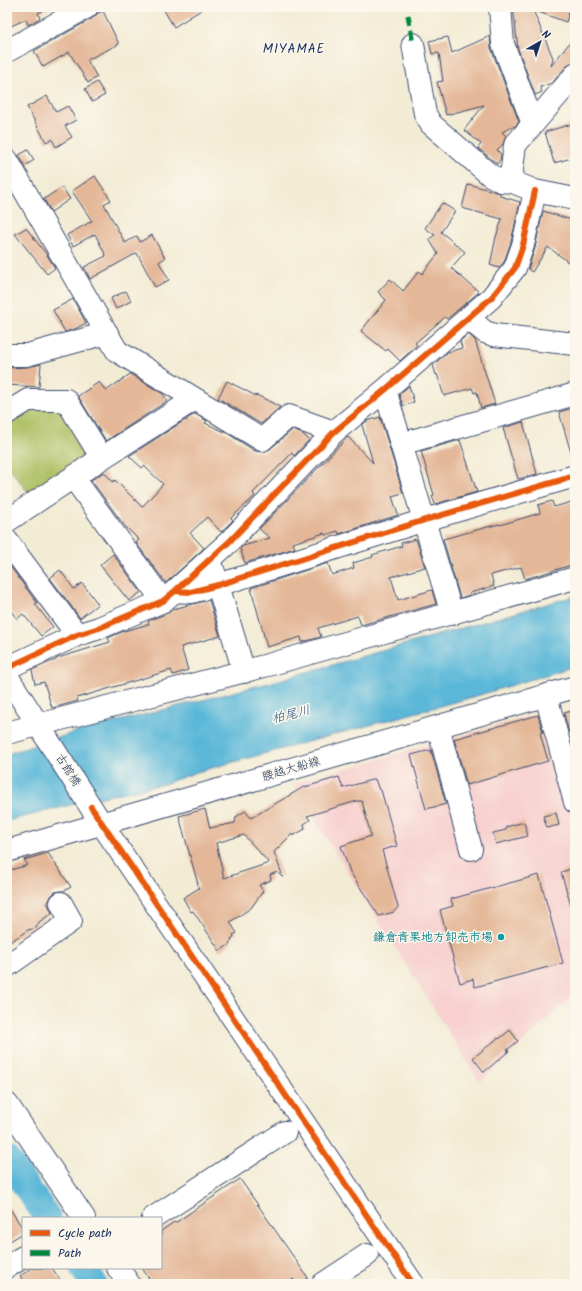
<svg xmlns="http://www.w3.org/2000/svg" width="582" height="1291" viewBox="0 0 582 1291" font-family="Kalam,'Klee One',sans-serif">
	<rect width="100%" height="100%" fill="#fbf7ec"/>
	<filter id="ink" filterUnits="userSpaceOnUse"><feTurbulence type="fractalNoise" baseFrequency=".025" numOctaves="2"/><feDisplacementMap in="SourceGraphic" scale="8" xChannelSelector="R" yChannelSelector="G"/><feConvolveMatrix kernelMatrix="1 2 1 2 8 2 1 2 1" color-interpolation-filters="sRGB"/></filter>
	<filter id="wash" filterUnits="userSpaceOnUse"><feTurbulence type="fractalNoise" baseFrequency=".012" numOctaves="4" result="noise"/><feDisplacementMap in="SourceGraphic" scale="16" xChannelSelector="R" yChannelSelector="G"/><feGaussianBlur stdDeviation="0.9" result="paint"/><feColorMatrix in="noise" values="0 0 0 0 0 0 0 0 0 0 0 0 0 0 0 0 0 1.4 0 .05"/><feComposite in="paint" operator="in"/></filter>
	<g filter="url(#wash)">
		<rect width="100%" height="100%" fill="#f3ecd5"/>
		<path fill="#f7d0cf" d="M546,711L575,809V994L480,1082L292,784Z"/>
		<path fill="#acbe61" stroke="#647660" d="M30,407H62L91,456L31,496L7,465V423Z"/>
		<path fill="#5ab7d8" stroke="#3a739b" d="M575,596V666L473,697L197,772L164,784L111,795L7,821V754L76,732L265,684Z"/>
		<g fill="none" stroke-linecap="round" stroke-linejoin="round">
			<path stroke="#5ab7d8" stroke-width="27" d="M7,1159L48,1218
				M83,1268L94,1284"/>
		</g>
		<g id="blocks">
			<path fill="#e4b798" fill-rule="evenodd" d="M7,7H51L38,13L40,18L28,25L26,19L7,28Z
				M162,7H206L174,27Z
				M513,7H571L566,22L533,10L553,58L551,66L575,36V63H570L566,67L552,83L540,87L542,92L535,95L518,49Z
				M103,11L119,44L87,60L97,77L88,83L69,52L43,67L34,51L93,18L98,13Z
				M490,36L491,48L519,122L515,126L502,132L506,136L503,144L497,150L501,154L500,160L497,164L478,148L481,144L464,130L484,105L446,115L437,82L443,81L439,53L432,54L429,41L448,37L452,53Z
				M97,82L105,95L92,102L85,89Z
				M47,96L56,112L68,106L76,120L65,126L72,137L56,147L52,139L46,142L27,107Z
				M575,123V157L554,163L545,132Z
				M28,150L34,160L25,166L19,155Z
				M95,176L111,200L104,204L125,243L137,236L140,242L152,235L165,258L159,262L169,280L155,287L137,253L90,279L84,267L106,256L95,234L73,246L67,235L92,221L72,191Z
				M468,184L493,191L500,193V196L520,202L511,242L504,262L499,268L490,265L496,237L502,219L462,208Z
				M62,187L70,199L51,212L44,199Z
				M442,203L455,211L441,232L465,252L451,268L479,292L447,319L445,317L415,343L417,345L400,361L388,349L386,351L361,331L386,300L378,292L390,279L403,291L419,271L422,274L438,254L429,239L435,235L425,228Z
				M543,211L575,221V267L548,247L532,272L528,269L535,248Z
				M26,228L47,255L55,268L47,274L15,234Z
				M126,291L131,301L116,309L111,298Z
				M73,299L86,323L75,329L65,332L53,310Z
				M468,334L475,340L495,404L481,408L477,392L474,393L472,388L444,396L437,374L436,375L433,365L448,352L462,348L460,341Z
				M41,364L39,387L7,385V368L27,367Z
				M130,374L163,394L167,401L106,441L78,396L99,382L106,391Z
				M227,381L256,396L257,395L280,407L261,424L218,398Z
				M409,386L414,402L403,406L399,394Z
				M573,408L575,416V455L572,456L559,412Z
				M195,414L207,421L205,423L227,433L255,451L263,452L270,449L292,430L303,434L309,440L294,456L292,453L253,493L255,496L231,518L233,520L221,532L207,517L190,533L204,548L166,583L136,543L139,540L124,525L91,480L104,472L113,482L115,480L142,507L163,484L144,466L142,468L129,456L185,420L186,421L188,418Z
				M380,417L403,493L392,496L398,515L339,534L338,531L325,535L324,533L293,543L295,548L245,563L240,548L243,546L270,538L259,529L348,437L373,463L362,425L367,421Z
				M523,422L537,474L518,479L503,428Z
				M460,440L477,492L435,504L432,496L434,495L421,451Z
				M552,501L554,507L575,501V564L525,579L521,567L491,575L494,586L470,593V595L460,598L443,539L499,524L500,525L540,513L538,505Z
				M416,539L425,567L391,577L398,600L432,590L436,604L361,625L358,616L318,628L321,637L302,642L301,637L267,647L251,588L328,563L332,575L354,568L353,563L373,557L372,555L402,546L401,543Z
				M113,554L141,592L129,601L100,565Z
				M7,562L37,603L35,604L53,627L41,636L23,614L17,619L7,606Z
				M60,570L74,589L82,583L98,604L80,618L50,578Z
				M209,600L220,636L181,647L188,670L173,675L171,670L77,698L78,701L52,708L44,682L35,684L32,670L50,662L56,660V659L58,658L110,642L108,638L124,631L149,624L148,621L170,612V611L173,609Z
				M575,710V731L569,733L564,713Z
				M538,715L543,732L540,733L548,761L467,785L454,739Z
				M431,750L446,804L426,809L411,755Z
				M339,777L343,788L375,779L379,790H381L397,846L382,850L398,907L394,912L379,916L350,872L341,846L371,836L362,801H357L307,816L310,820L304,824L305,829L293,836L292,834L274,852L283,877H282L276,871L277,872L270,875L271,880L259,885L263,891L251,908L230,922L237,933L233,935L234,937L231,939L232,941L229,943L230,944L220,951L193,911L191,912L183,898L199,888L179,816L205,809L210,828L235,823L236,817L245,811L251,818L302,788ZM244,835L269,863L224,878L216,843Z
				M556,813L559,825L547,828L543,816Z
				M524,822L528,836L496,844L493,833L506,830V827Z
				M48,853L71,887L64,891H61L55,892L51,896L49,901L47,902L52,913L39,922L36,928L28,930L7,944V871L28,865L24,860Z
				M575,868V908L572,909L561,872Z
				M539,875L563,963L475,987L473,979L460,983L440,910L453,906L451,899Z
				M510,1030L518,1041L507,1050L509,1051L484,1072L473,1058L498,1038L499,1039Z
				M240,1179L308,1278L299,1284H297L293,1279L286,1284H153L142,1268H161V1231L174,1222L175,1223Z
				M7,1204L23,1229V1233L7,1243Z
				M32,1268H52L63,1284H25L20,1276Z"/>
		</g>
	</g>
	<g filter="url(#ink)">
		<use href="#blocks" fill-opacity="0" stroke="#3b4b70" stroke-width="1"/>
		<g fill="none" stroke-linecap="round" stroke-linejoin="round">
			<g stroke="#3b4b70" stroke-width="24">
				<path id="minor" d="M500,7L503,44L533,124
					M413,44L425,114L431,124L490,175L501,181L513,182
					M7,51L87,7
					M575,75L515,145L512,168L513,182L535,191L575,199
					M7,160L117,351L262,440L289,416L334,432
					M468,318L485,332L494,335L575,344
					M7,355H27L107,333
					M385,390L452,614
					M7,413L28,400H66L102,458
					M401,444L575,394
					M73,477L163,601
					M7,521L102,458L195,399
					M7,541L77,635
					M214,572L244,672
					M175,591L230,541L334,432L385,390L491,298L515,268L523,245L535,191
					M7,668L77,635L99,628L163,601L175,591L191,592L218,585L425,520L575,476
					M7,676L101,823L413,1284
					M546,696L575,802
					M438,727L471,849
					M7,733L268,665L575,578
					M7,966L71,921L61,903
					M7,1104L84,1218
					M153,1218L285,1132
					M7,1267L23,1257
					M118,1268L129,1284
					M323,1284L367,1255"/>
			</g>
			<g stroke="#3b4b70" stroke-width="24">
				<path id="major" d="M7,851L575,687"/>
			</g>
			<use href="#minor" stroke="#fff" stroke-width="22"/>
			<use href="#major" stroke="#fff" stroke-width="22"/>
			<path stroke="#00873e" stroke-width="5" stroke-dasharray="10 5" stroke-linecap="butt" d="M408,15L413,44"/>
			<g stroke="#fbf7ec" stroke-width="8">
				<path id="cycleway" d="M175,591L230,541L334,432L385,390L491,298L515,268L523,245L535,191
					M7,668L77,635L99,628L163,601L175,591L191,592L218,585L425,520L575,476
					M91,807L413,1284"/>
			</g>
			<use href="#cycleway" stroke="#e8590c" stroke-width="6"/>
		</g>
	</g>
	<circle fill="#0f9aa8" stroke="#fbf7ec" stroke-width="1.5" cx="501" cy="937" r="4"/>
	<g text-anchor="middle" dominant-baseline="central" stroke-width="3" stroke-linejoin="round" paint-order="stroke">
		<g font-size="12" fill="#1b2f5e" stroke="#fbf7ec">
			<text transform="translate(291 769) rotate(-16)">腰越大船線</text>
			<text transform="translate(68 770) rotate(58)">古館橋</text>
		</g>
		<g font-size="12" font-weight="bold" fill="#0d838f" stroke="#fbf7ec" text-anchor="end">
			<text x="493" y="937">鎌倉青果地方卸売市場</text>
		</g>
		<g font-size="13" letter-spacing="1" fill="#1b2f5e" stroke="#fbf7ec">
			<text x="294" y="49">MIYAMAE</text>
		</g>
		<g font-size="13" font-style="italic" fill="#2e5883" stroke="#fbf7ec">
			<text transform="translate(291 715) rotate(-14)">柏尾川</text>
		</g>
	</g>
	<rect width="582" height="1291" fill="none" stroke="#fbf7ec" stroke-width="24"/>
	<rect x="22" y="1217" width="140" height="52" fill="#fbf7ec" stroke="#a1a7b3"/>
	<rect x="30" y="1230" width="20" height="6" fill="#e8590c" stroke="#a1a7b3"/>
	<text x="58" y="1237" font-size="12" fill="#1b2f5e">Cycle path</text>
	<rect x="30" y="1250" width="20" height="6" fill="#00873e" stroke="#a1a7b3"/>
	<text x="58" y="1257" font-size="12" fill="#1b2f5e">Path</text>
	<g transform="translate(540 42) rotate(39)" stroke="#fbf7ec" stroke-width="3" paint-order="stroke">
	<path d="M0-3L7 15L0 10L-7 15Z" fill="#1b2f5e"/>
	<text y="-6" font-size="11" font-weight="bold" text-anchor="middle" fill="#1b2f5e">N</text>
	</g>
</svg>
